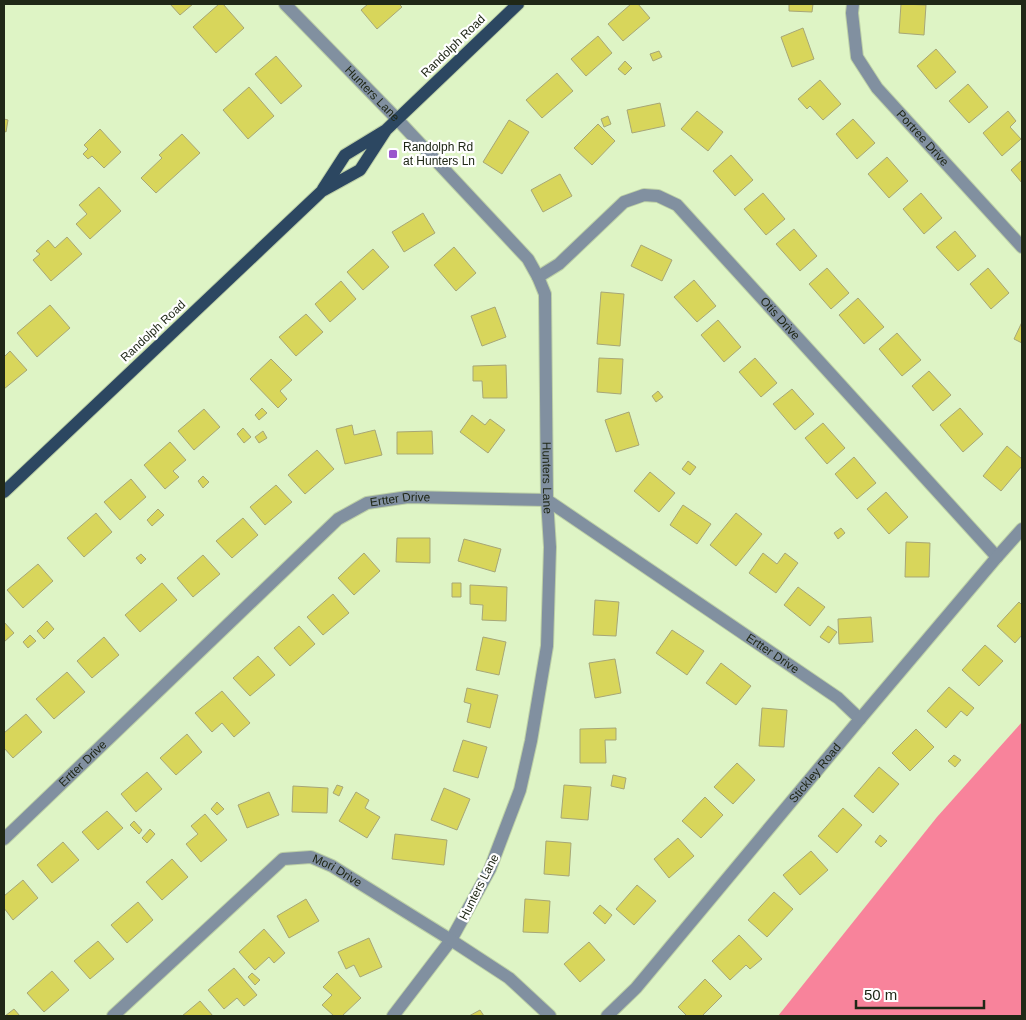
<svg xmlns="http://www.w3.org/2000/svg" width="1026" height="1020" viewBox="0 0 1026 1020" font-family="Helvetica,sans-serif">
	<rect width="100%" height="100%" fill="#def4c5"/>
	<path fill="#f8839b" d="M1022,722V1016H778L937,817Z"/>
	<path fill="#d8d65b" stroke="#a7a777" d="M170,4H193L180,15Z
		M219,4H223L244,28L216,53L193,27Z
		M368,4H399L402,7L377,29L361,10Z
		M631,4H638L650,18L623,41L608,24Z
		M789,4H813L812,12L789,11Z
		M901,4L926,5L924,35L899,33Z
		M803,28L814,59L792,67L781,37Z
		M598,36L612,53L586,76L571,59Z
		M936,49L956,72L936,89L917,66Z
		M659,51L662,57L653,61L650,54Z
		M276,56L302,86L281,104L255,74Z
		M625,61L632,68L625,75L618,69Z
		M557,73L573,91L542,118L526,100Z
		M820,80L841,104L823,120L810,106L807,109L798,99Z
		M968,84L988,107L969,123L949,101Z
		M249,87L274,116L248,139L223,110Z
		M660,103L665,126L632,133L627,110Z
		M697,111L723,132L708,151L681,129Z
		M1008,111L1016,121L1010,127L1021,139L1002,156L983,133Z
		M608,116L611,124L604,127L601,119Z
		M4,119L8,120L6,132L4,131Z
		M853,119L875,143L857,159L836,134Z
		M509,120L529,132L502,174L483,162Z
		M598,124L615,141L592,165L574,148Z
		M100,129L121,152L104,168L92,156L88,159L83,154L88,149L84,145Z
		M182,134L200,153L156,193L141,178L162,158L159,155Z
		M731,155L753,180L735,196L713,171Z
		M887,157L908,181L889,198L868,174Z
		M1022,160V183L1011,170Z
		M560,174L572,196L543,212L531,190Z
		M99,187L121,211L90,239L76,224L87,214L79,205Z
		M763,193L785,219L766,235L744,209Z
		M921,193L942,218L924,234L903,209Z
		M423,213L435,233L404,252L392,232Z
		M794,229L817,256L800,271L776,244Z
		M955,231L976,256L958,271L936,247Z
		M67,237L82,254L51,281L33,260L40,254L36,251L48,240L55,248Z
		M641,245L672,260L662,281L631,266Z
		M454,247L476,273L456,291L434,265Z
		M373,249L389,267L363,290L347,272Z
		M827,268L849,293L831,309L809,284Z
		M988,268L1009,293L991,309L970,284Z
		M694,280L716,306L697,322L674,297Z
		M341,281L356,299L330,322L315,304Z
		M601,292L624,294L620,346L597,344Z
		M858,298L884,327L864,344L839,315Z
		M50,305L70,328L37,357L17,333Z
		M495,307L506,337L482,346L471,316Z
		M306,314L323,332L296,356L279,337Z
		M718,320L741,347L724,362L701,335Z
		M1022,322V343L1014,339Z
		M897,333L921,360L902,376L879,349Z
		M10,351L27,370L4,389V357Z
		M599,358L623,359L621,394L597,392Z
		M755,358L777,383L761,397L739,372Z
		M271,359L292,380L280,391L287,399L278,408L250,379Z
		M506,365L507,398H483L482,381H473V366Z
		M929,371L951,395L933,411L912,386Z
		M792,389L814,414L795,430L773,404Z
		M658,391L663,397L656,402L652,396Z
		M262,408L267,413L259,420L255,415Z
		M960,408L983,434L963,452L940,425Z
		M204,409L220,427L194,450L178,431Z
		M629,412L639,445L616,452L605,420Z
		M472,415L485,425L490,419L505,430L488,453L460,432Z
		M823,423L845,448L827,464L805,438Z
		M352,425L354,435L375,430L382,455L345,464L336,429Z
		M243,428L251,437L244,443L237,434Z
		M263,431L267,438L259,443L255,437Z
		M432,431L433,454H397V432Z
		M170,442L186,460L173,471L179,477L165,489L144,465Z
		M1007,446L1022,459V466L1001,491L983,476Z
		M317,450L334,469L305,494L288,475Z
		M854,457L876,483L857,499L835,474Z
		M688,461L696,467L690,475L682,469Z
		M650,472L675,493L659,512L634,491Z
		M203,476L209,482L203,488L198,481Z
		M131,479L146,497L120,520L104,502Z
		M276,485L292,502L265,525L250,507Z
		M886,492L908,517L889,534L867,509Z
		M683,505L711,524L697,544L670,525Z
		M158,509L164,515L152,526L147,520Z
		M96,513L112,532L84,557L67,538Z
		M736,513L762,534L736,566L710,545Z
		M243,518L258,535L232,558L216,541Z
		M841,528L845,533L838,539L834,533Z
		M397,538H430V563L396,562Z
		M464,539L501,549L495,572L458,561Z
		M906,542L930,543L929,577H905Z
		M364,553L380,571L354,595L338,578Z
		M763,553L777,564L785,553L798,563L776,593L749,573Z
		M141,554L146,559L141,564L136,558Z
		M203,555L220,574L193,597L177,578Z
		M38,564L53,581L23,608L7,590Z
		M162,583L177,600L140,632L125,615Z
		M452,583H461V597H452Z
		M470,585L507,587L506,621L482,620L483,605L470,604Z
		M798,587L825,607L810,626L784,605Z
		M333,594L349,613L323,635L307,617Z
		M595,600L619,602L616,636L593,635Z
		M1019,602L1022,605V635L1015,643L997,626Z
		M871,617L873,642L839,644L838,619Z
		M47,621L54,629L44,639L37,631Z
		M4,622L14,633L4,642Z
		M299,626L315,644L290,666L274,648Z
		M828,626L837,632L829,643L820,637Z
		M672,630L704,651L687,675L656,653Z
		M30,635L36,641L28,648L23,642Z
		M104,637L119,655L92,678L77,661Z
		M483,637L506,642L499,675L476,670Z
		M985,645L1003,661L979,686L962,670Z
		M258,656L275,675L250,696L233,678Z
		M615,659L621,693L595,698L589,663Z
		M721,663L751,686L736,705L706,683Z
		M67,672L85,692L54,719L36,699Z
		M949,687L974,708L967,716L961,711L946,728L927,711Z
		M467,688L498,695L490,728L467,722L471,704L464,702Z
		M222,691L250,723L234,737L222,723L212,732L195,713Z
		M762,708L787,710L784,747L759,746Z
		M26,714L42,732L13,758L4,748V733Z
		M616,728V740H605L606,763H580V729Z
		M916,729L934,747L910,771L892,753Z
		M187,734L202,752L176,775L160,758Z
		M463,740L487,747L478,778L453,771Z
		M954,755L961,760L955,767L948,761Z
		M737,763L755,780L733,804L714,787Z
		M879,767L899,784L873,813L854,796Z
		M147,772L162,789L136,812L121,794Z
		M613,775L626,778L624,789L611,786Z
		M337,785L343,787L339,796L333,793Z
		M564,785L591,787L588,820L561,818Z
		M293,786L328,788L327,813L292,812Z
		M444,788L470,799L457,830L431,820Z
		M269,792L279,815L247,828L238,805Z
		M356,792L369,800L365,808L380,817L367,838L339,821Z
		M705,797L723,815L701,838L682,821Z
		M217,802L224,809L217,815L211,809Z
		M843,808L862,825L837,853L818,836Z
		M107,811L123,828L98,850L82,832Z
		M205,814L227,840L201,862L186,844L198,834L191,826Z
		M134,821L142,830L139,834L130,825Z
		M150,829L155,834L147,843L142,838Z
		M395,834L447,840L444,865L392,859Z
		M880,835L887,841L881,847L875,842Z
		M678,838L694,856L669,878L654,859Z
		M546,841L571,843L569,876L544,874Z
		M63,842L79,860L52,883L37,865Z
		M811,851L828,870L800,895L783,875Z
		M172,859L188,877L162,900L146,882Z
		M23,880L38,898L13,920L4,908V896Z
		M637,885L656,901L634,925L616,909Z
		M774,892L793,909L767,937L748,920Z
		M306,899L319,921L289,938L277,916Z
		M525,899L550,901L548,933L523,932Z
		M138,902L153,920L127,943L111,925Z
		M600,905L612,915L605,924L593,913Z
		M264,929L285,953L274,963L269,957L255,970L239,952Z
		M739,935L762,959L750,969L746,965L730,980L712,961Z
		M369,938L382,967L360,977L354,965L346,969L338,952Z
		M98,941L114,959L90,979L74,961Z
		M589,942L605,960L580,982L564,964Z
		M234,968L257,995L244,1006L237,998L224,1009L208,990Z
		M52,971L69,990L44,1012L27,993Z
		M252,973L260,980L255,985L248,977Z
		M337,973L361,998L342,1016H334L322,1005L332,995L323,987Z
		M705,979L722,996L702,1016H687L678,1007Z
		M200,1001L213,1016H182Z
		M14,1009L20,1016H5Z
		M480,1010L484,1016H469Z"/>
	<g fill="none" stroke-linecap="round" stroke-linejoin="round">
		<g stroke="#bccfa6" stroke-width="14">
			<g id="minor">
				<path id="s1" d="M285,4L397,119L528,259L538,277L545,294L547,500L550,547L547,646L531,741L520,790L490,869L451,940L393,1016"/>
				<path id="s2" d="M853,4L852,13L857,57L877,88L1022,247"/>
				<path id="s3" d="M538,277L559,264L624,202L644,195L658,196L677,205L997,557"/>
				<path id="s4" d="M4,839L338,519L367,503L408,497L547,500L838,698L860,719"/>
				<path id="s5" d="M113,1016L283,859L311,857L332,866L451,940L509,978L550,1016"/>
				<path id="s6" d="M607,1016L636,988L860,719L997,557L1022,529"/>
			</g>
		</g>
		<g stroke="#bccfa6" stroke-width="14">
			<path id="primary" d="M323,189L345,155L386,130L518,4
				M4,492L322,191L360,170L386,130"/>
		</g>
		<use href="#minor" stroke="#8190a0" stroke-width="12"/>
		<use href="#primary" stroke="#2c4761" stroke-width="12"/>
	</g>
	<rect fill="#9a57cc" stroke="#fff" stroke-width="2" x="388" y="149" width="10" height="10" rx="2.5"/>
	<g text-anchor="middle" dominant-baseline="central" stroke-width="4.5" stroke-linejoin="round" paint-order="stroke">
		<g font-size="12" fill="#202817" stroke="#fff">
			<text transform="translate(453 46) rotate(-44)">Randolph Road</text>
			<text stroke="none"><textPath href="#s1" startOffset="125">Hunters Lane</textPath></text>
			<text stroke="none"><textPath href="#s2" startOffset="158">Portree Drive</textPath></text>
			<text stroke="none"><textPath href="#s3" startOffset="324">Otis Drive</textPath></text>
			<text transform="translate(153 331) rotate(-43)">Randolph Road</text>
			<text stroke="none"><textPath href="#s1" startOffset="575">Hunters Lane</textPath></text>
			<text stroke="none"><textPath href="#s4" startOffset="529">Ertter Drive</textPath></text>
			<text stroke="none"><textPath href="#s4" startOffset="949">Ertter Drive</textPath></text>
			<text stroke="none"><textPath href="#s4" startOffset="109">Ertter Drive</textPath></text>
			<text stroke="none"><textPath href="#s6" startOffset="320">Stickley Road</textPath></text>
			<text stroke="none"><textPath href="#s5" startOffset="289">Mori Drive</textPath></text>
			<text transform="translate(479 887) rotate(-63)">Hunters Lane</text>
		</g>
		<g font-size="12" fill="#202817" stroke="#fff" text-anchor="start">
			<text x="403" y="147">Randolph Rd<tspan x="403" dy="14">at Hunters Ln</tspan></text>
		</g>
	</g>
	<rect width="1026" height="1020" fill="none" stroke="#202817" stroke-width="10"/>
	<path d="M856 1000v8h128v-8" fill="none" stroke="#202817" stroke-width="2.5"/>
	<text x="864" y="1000" font-size="15" fill="#202817" stroke="#ffffff" stroke-width="4" paint-order="stroke">50 m</text>
</svg>
